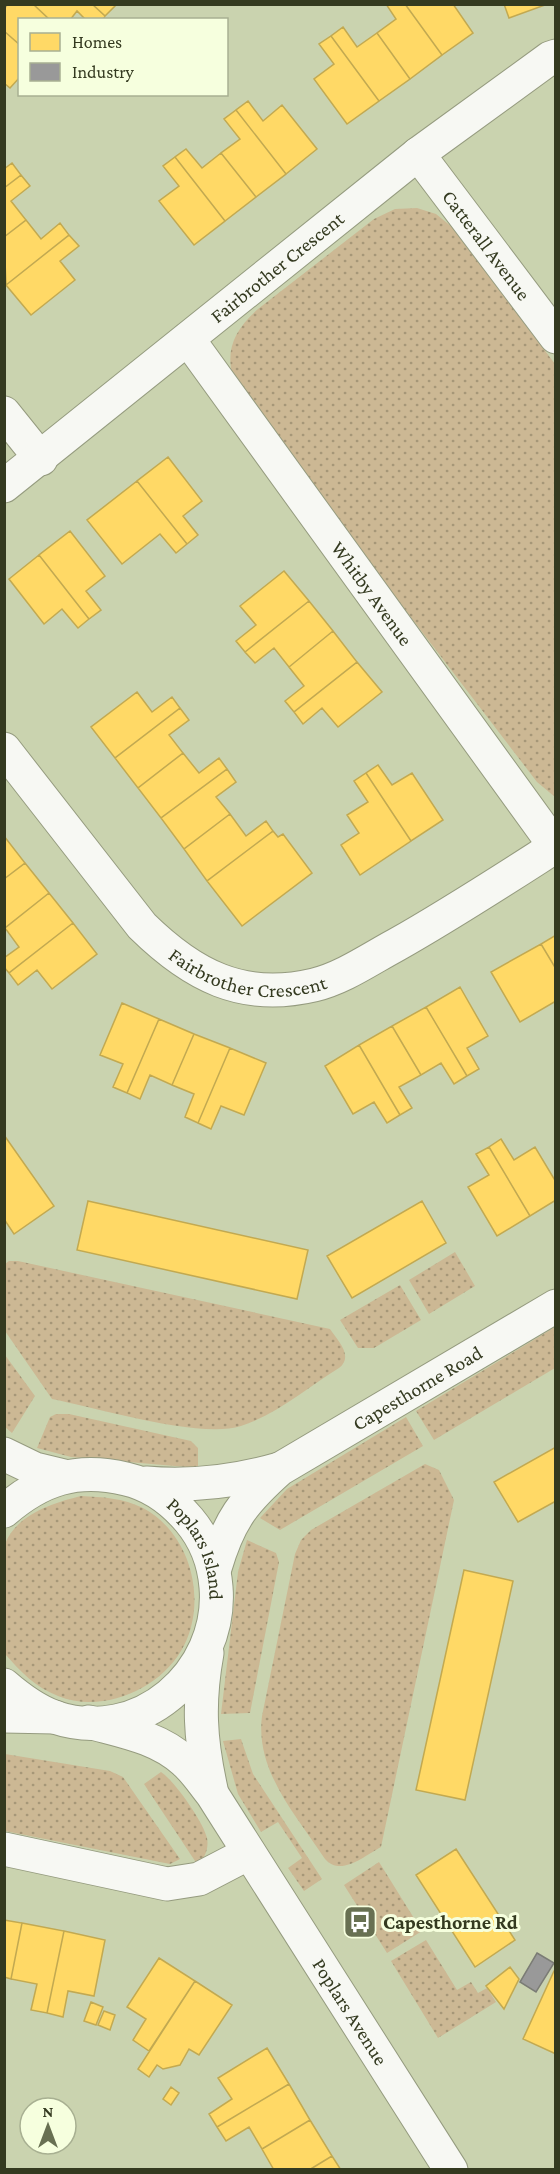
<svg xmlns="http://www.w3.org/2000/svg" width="560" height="2174" viewBox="0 0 560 2174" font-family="'Crimson Pro',serif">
	<defs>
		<pattern id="grass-dots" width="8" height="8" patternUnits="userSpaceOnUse" patternTransform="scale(1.5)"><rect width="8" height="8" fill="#ccb894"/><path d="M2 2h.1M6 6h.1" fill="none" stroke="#a69778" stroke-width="1.8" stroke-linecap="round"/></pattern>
	</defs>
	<rect width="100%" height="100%" fill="#cad3af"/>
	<path fill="url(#grass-dots)" d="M417,208L436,214L452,227L555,364V797L537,782L239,393C223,358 229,335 258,309L374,219L395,209Z
		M455,1252L475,1286L429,1314L409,1280Z
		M9,1261H18L330,1329C338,1341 354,1356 339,1368C308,1387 276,1415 241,1426C199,1439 97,1408 52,1399L5,1331V1264Z
		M400,1285L421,1320L374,1348H358L340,1320Z
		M555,1327V1368L434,1440L416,1411Z
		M5,1355L35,1396L12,1433L5,1427Z
		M56,1414H69L191,1441L198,1448V1468L71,1457L37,1448L50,1417Z
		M406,1417L423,1446L280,1530L260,1518L287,1489Z
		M425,1464L439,1470L454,1500L381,1847C364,1856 341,1877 325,1859C296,1815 255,1771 262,1716L295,1554L301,1540L311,1530Z
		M81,1496C102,1497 123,1498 143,1508C192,1534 209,1604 181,1651C158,1690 101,1714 58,1696C35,1687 21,1672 5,1654C4,1636 0,1555 5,1544C17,1514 53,1503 81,1496Z
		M247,1540L276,1553L279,1562L250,1713L221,1714L238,1572Z
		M241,1739L253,1774L322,1879L304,1891L288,1868L302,1858L278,1822L261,1832L238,1794L223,1741Z
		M5,1754L110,1771L123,1777L180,1859L170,1864L5,1831Z
		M161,1772C174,1780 204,1823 207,1838C209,1848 205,1859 197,1864L144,1784Z
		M379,1862L422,1931L387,1953L344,1885Z
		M426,1940L457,1990L471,1982L478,1993L487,1988L496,2002L438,2038L391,1961Z"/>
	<path fill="#ffd966" stroke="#c2a951" stroke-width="1.5" d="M8,4H33L50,20H20V45L4,31V9Z
		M33,4H92L105,16L103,20H86L77,11L70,20H50Z
		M92,4H114L115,6L105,16Z
		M386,4H405L442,55L410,79L377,33L396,19Z
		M405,4H453L473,33L442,55Z
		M504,4H545V5L509,18Z
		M343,27L357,47L377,33L410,79L379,101L331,36Z
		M4,31L20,45V77L10,88L4,83Z
		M331,36L379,101L347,124L314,79L334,64L319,44Z
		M248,101L263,121L282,105L317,149L286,174L236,110Z
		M236,110L286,174L256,197L221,153L240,139L224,119Z
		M186,149L202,168L221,153L256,197L225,221L175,157Z
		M175,157L225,221L194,245L159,201L179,186L163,166Z
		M12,163L21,175L4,188V169Z
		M21,175L30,186L11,201L26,220L4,237V188Z
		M26,220L41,239L60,223L69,235L6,285L4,237Z
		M69,235L79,246L60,261L75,280L31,315L6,285Z
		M168,457L202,501L183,516L198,535L187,544L137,481Z
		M137,481L187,544L176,553L160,534L122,564L87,520Z
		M70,531L105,576L86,591L101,610L89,619L39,555Z
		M39,555L89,619L78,628L62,609L44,624L9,579Z
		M284,571L309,601L245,652L236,641L256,625L240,606Z
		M309,601L333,631L289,667L274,648L255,663L245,652Z
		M333,631L357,662L294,712L285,701L304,686L289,667Z
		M357,662L382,692L338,727L322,708L303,724L294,712Z
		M137,692L152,712L172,697L180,708L115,758L91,727Z
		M180,708L189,720L169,735L183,753L138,788L115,758Z
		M183,753L199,773L219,758L227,769L161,818L138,788Z
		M378,765L392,785L412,773L443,820L411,841L366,773Z
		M227,769L236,782L216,797L230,814L184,849L161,818Z
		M366,773L411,841L360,875L341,845L359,833L347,815L368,802L354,781Z
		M230,814L246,836L266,821L273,831L207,881L184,849Z
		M273,831L278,837L283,834L312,873L242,926L207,881Z
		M4,836L25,863L4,879Z
		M25,863L49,893L5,928L4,879Z
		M49,893L73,923L9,973L4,967V958L19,947L5,928Z
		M73,923L97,954L52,989L37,970L18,985L9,973Z
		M556,935V969L541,944Z
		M541,944L556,969V1001L520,1022L491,972Z
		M460,987L488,1036L467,1048L479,1069L467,1076L426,1007Z
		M122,1003L159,1019L127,1093L113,1087L123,1064L100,1055Z
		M426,1007L467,1076L454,1084L441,1063L421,1075L392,1026Z
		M159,1019L194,1034L172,1085L150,1075L140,1099L127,1093Z
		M392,1026L421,1075L399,1087L412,1108L400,1115L359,1045Z
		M194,1034L230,1048L198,1123L185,1117L194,1094L172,1085Z
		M359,1045L400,1115L387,1123L374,1102L353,1114L325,1066Z
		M230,1048L266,1063L244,1115L221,1106L211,1129L198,1123Z
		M4,1135L54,1206L14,1234L4,1219Z
		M501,1139L514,1160L535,1147L556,1182V1200L530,1216L489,1147Z
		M489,1147L530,1216L497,1236L468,1187L489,1175L476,1154Z
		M88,1201L308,1250L297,1299L77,1250Z
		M422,1201L446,1243L352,1298L327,1256Z
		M556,1447V1501L518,1522L494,1482Z
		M464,1570L513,1581L465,1800L416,1790Z
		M456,1849L515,1940L475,1967L416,1875Z
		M4,1920L22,1923L11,1979L4,1977Z
		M22,1923L64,1931L47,2013L31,2010L37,1984L11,1979Z
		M64,1931L105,1940L94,1996L68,1991L63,2017L47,2013Z
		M159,1958L195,1981L149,2051L133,2040L146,2019L127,2007Z
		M510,1967L519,1979L504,2009L486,1986Z
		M554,1971H556V2054L523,2039Z
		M195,1981L232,2005L199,2055L189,2049L180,2065L163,2069L157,2065L149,2077L138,2069Z
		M91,2002L103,2007L96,2025L84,2021Z
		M104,2011L115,2015L110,2030L98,2025Z
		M267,2048L289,2084L217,2127L209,2114L232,2099L218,2078Z
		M289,2084L310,2120L262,2149L249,2127L226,2141L217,2127Z
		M171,2087L179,2093L171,2105L163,2099Z
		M310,2120L332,2156L309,2170H274L262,2149Z
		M332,2156L341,2170H309Z"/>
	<path fill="#999" stroke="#7b7c75" stroke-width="1.5" d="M537,1953L554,1963L536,1992L520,1982Z"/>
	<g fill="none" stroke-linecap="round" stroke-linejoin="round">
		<g stroke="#959b7f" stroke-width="35">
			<g id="minor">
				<path id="s1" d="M418,154L556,337"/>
				<path id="s2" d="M188,339L555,846"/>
				<path d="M4,413L41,459"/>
				<path id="s3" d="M4,486L418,154L550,58L556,56"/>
				<path id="s4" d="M4,749L142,926C192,975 242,1002 314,985C343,978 370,959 396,945C451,914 503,880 556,846"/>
				<path d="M4,1716L55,1717"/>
				<path d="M4,1849L167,1884L199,1879L249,1853"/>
			</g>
		</g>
		<g stroke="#959b7f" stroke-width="35">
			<g id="tertiary">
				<path d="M4,1454L35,1469L64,1476"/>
				<path d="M146,1483C193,1487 234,1482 279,1469"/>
				<path id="s5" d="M4,1511C41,1479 77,1467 126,1479C152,1485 172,1500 189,1520C205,1539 214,1562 216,1587C223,1673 139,1746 54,1717C35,1710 19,1698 4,1685"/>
				<path id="s6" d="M215,1568C229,1520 243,1502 280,1469L556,1306"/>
				<path d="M207,1653C198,1703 200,1739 211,1789"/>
				<path id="s7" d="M89,1722C121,1731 158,1737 184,1761C195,1770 203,1783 212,1794L451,2170"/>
			</g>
		</g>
		<use href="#minor" stroke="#f7f8f3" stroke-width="33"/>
		<use href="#tertiary" stroke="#f7f8f3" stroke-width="33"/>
	</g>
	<defs>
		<g id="bus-square" transform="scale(1.725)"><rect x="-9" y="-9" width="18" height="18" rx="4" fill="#687052" stroke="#f6ffde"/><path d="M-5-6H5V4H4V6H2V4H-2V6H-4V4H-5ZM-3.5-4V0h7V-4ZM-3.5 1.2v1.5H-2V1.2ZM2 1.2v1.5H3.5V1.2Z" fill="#fff"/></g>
	</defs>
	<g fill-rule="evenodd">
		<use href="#bus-square" x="360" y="1922"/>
	</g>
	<g text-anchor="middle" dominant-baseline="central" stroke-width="6" stroke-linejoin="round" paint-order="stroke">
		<g font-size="20" fill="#343a20" stroke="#f6ffde">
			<text stroke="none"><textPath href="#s1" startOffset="114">Catterall Avenue</textPath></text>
			<text stroke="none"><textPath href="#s3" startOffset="350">Fairbrother Crescent</textPath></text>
			<text stroke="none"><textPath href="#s2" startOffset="314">Whitby Avenue</textPath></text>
			<text stroke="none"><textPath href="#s4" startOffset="346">Fairbrother Crescent</textPath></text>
			<text stroke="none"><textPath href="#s6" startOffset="280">Capesthorne Road</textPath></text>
			<text stroke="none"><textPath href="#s5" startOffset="238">Poplars Island</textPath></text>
			<text stroke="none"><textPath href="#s7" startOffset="405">Poplars Avenue</textPath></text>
		</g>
		<g font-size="20" font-weight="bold" fill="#343a20" stroke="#f6ffde" text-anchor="start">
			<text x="383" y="1922">Capesthorne Rd</text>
		</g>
	</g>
	<rect width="560" height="2174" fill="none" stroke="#343a20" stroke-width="12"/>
	<rect x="18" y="18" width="210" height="78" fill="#f6ffde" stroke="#a8b092" stroke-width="1.5"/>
	<rect x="30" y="33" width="30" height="18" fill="#ffd966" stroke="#a8b092" stroke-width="1.5"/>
	<text x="72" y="48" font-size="18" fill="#343a20">Homes</text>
	<rect x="30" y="63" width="30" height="18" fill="#999999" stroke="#a8b092" stroke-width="1.5"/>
	<text x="72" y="78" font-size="18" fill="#343a20">Industry</text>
	<g transform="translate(48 2126)"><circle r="28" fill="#f6ffde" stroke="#a8b092" stroke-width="1.5"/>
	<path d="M0-4.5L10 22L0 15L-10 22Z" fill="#687052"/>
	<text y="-9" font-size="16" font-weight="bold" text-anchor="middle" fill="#343a20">N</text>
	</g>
</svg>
